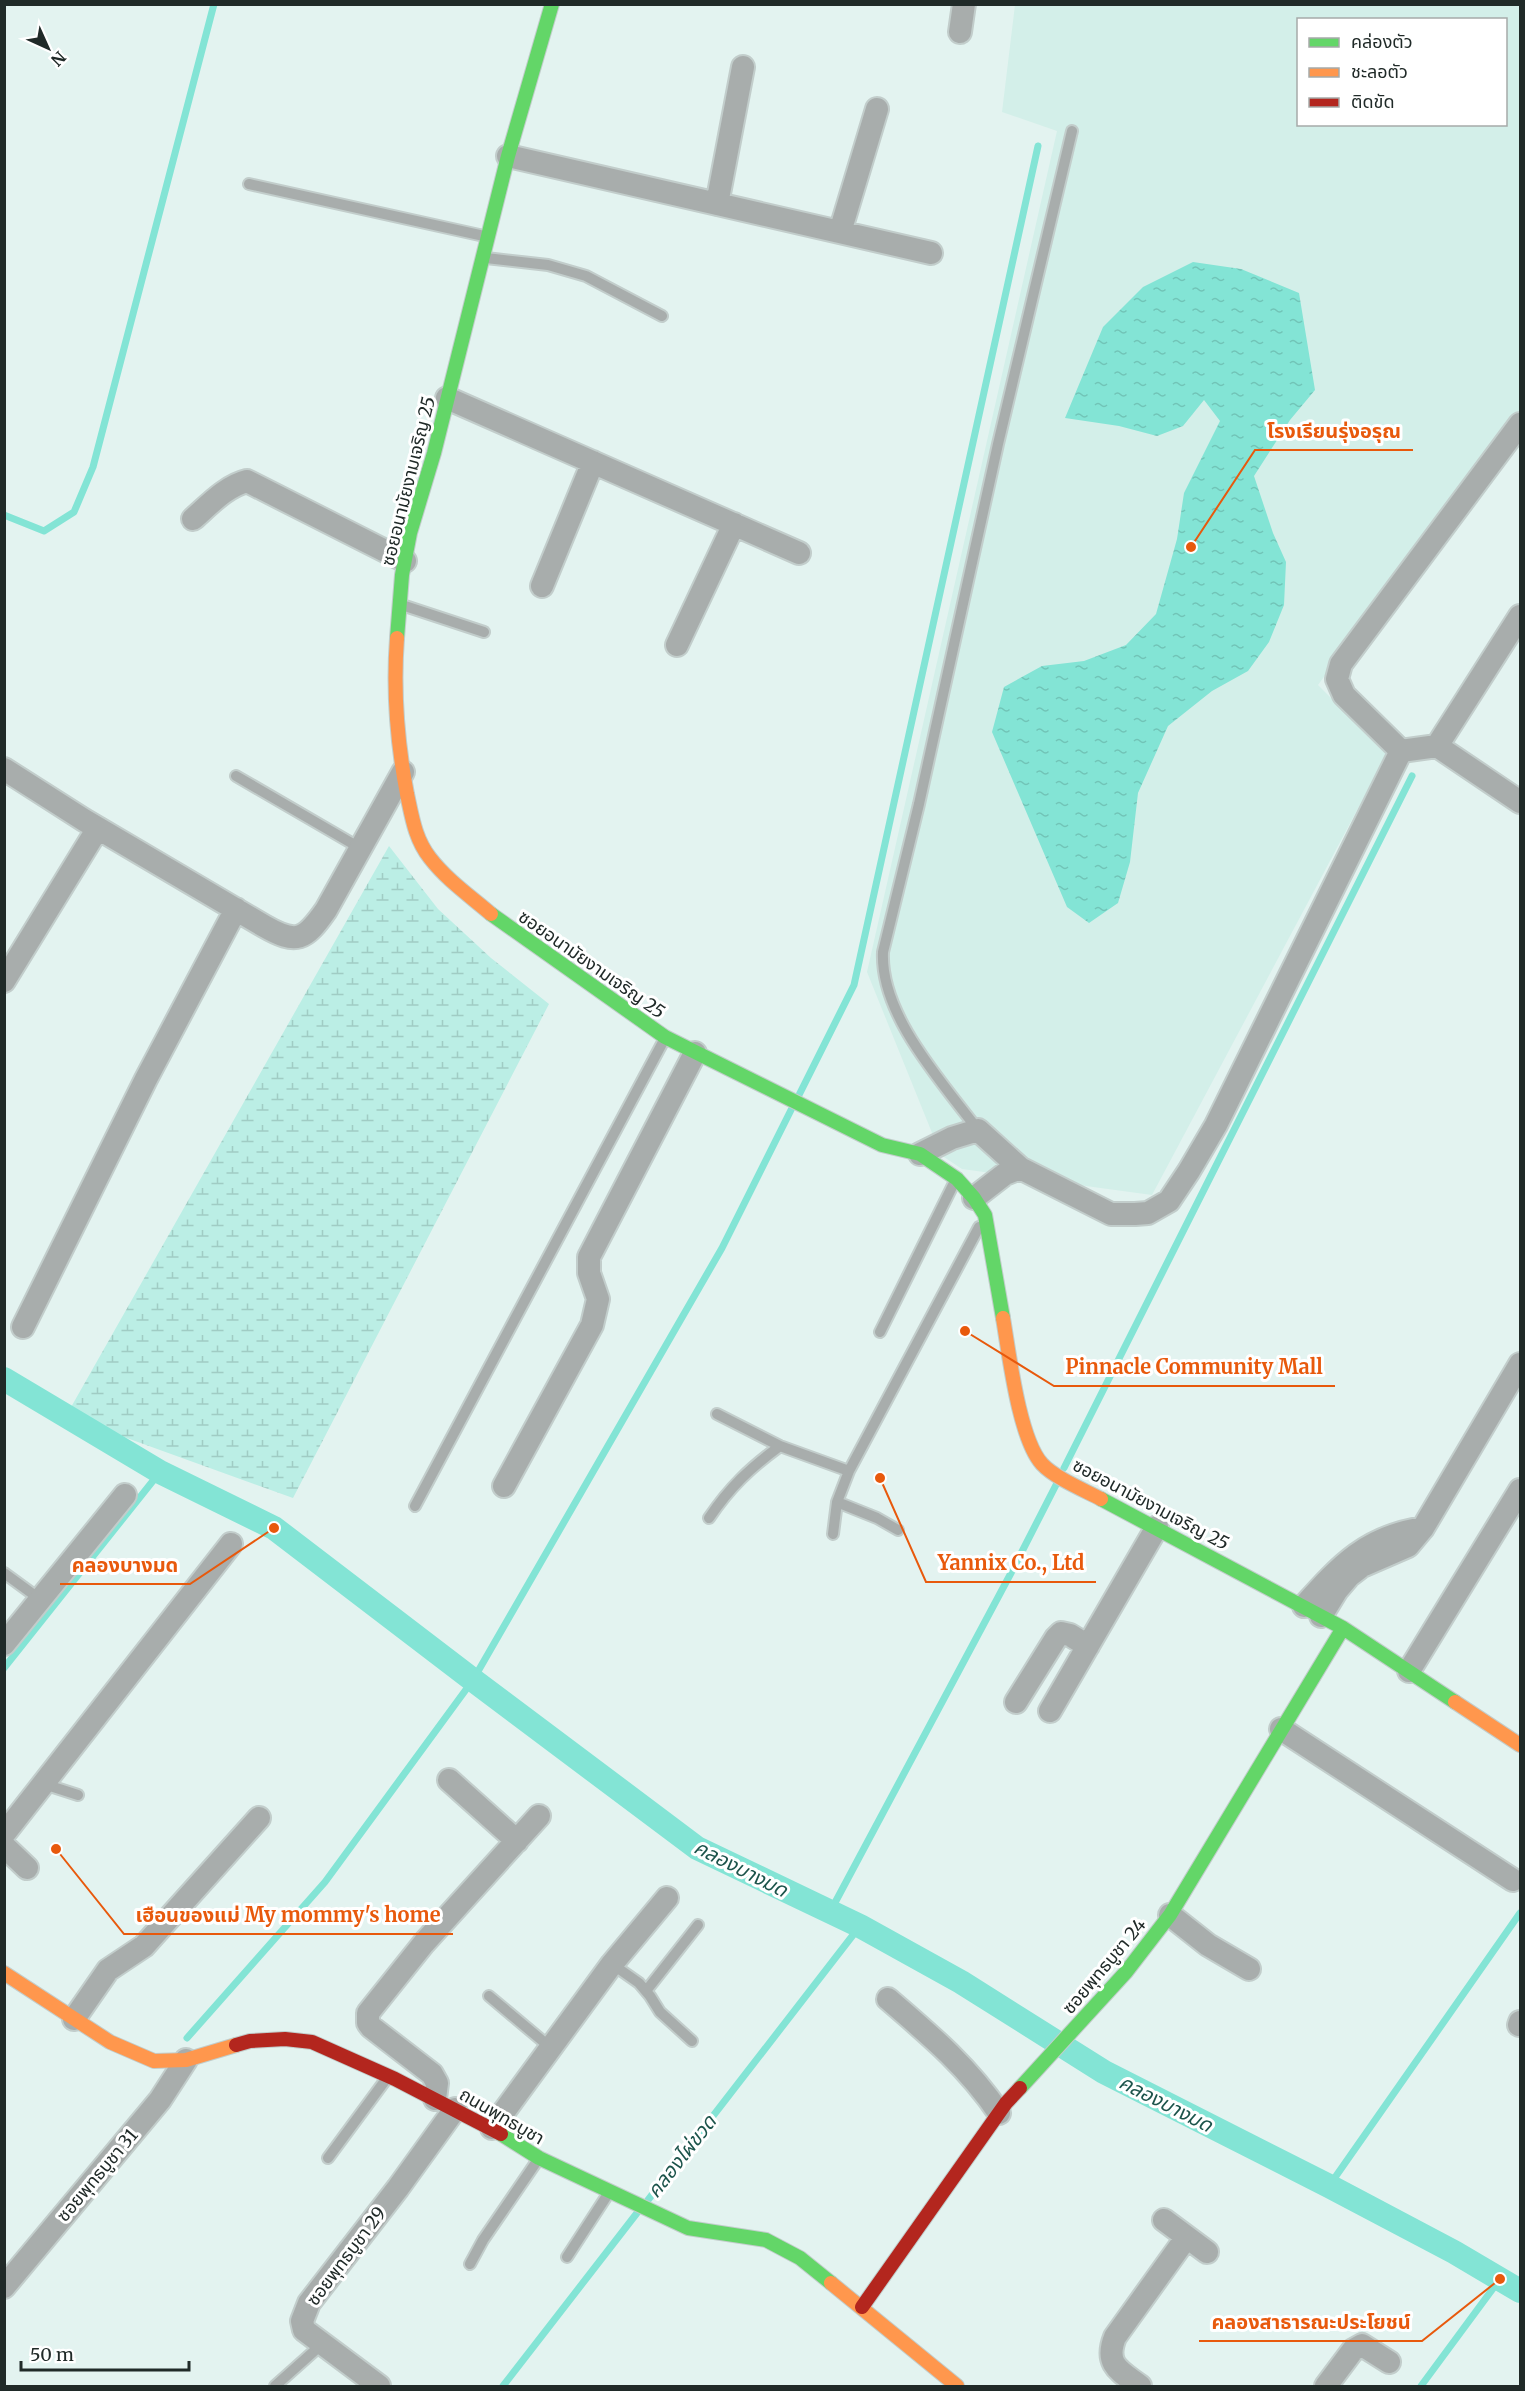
<svg xmlns="http://www.w3.org/2000/svg" width="1525" height="2391" viewBox="0 0 1525 2391" font-family="Merriweather,'Noto Sans Thai',serif">
	<defs>
		<pattern id="wetland-marsh" width="20" height="14" patternUnits="userSpaceOnUse" patternTransform="scale(1.5)"><rect width="20" height="14" fill="#bbeee5"/><path d="M1 5h8M5 5V1M11 12h8M15 12V8" fill="none" stroke="#a0ccc4"/></pattern>
		<pattern id="water-ripples" width="26" height="14" patternUnits="userSpaceOnUse" patternTransform="scale(1.5)"><rect width="26" height="14" fill="#83e4d5"/><path d="M2 4q2-2 4 0t4 0M15 11q2-2 4 0t4 0" fill="none" stroke="#71c4b7"/></pattern>
	</defs>
	<rect width="100%" height="100%" fill="#e3f3f0"/>
	<path fill="#d3efe9" fill-rule="evenodd" d="M1015,5H1520V409L1318,685L1387,754L1152,1195L962,1169L941,1155L867,972L1057,131L1002,112ZM1298,20H1506V124H1298Z"/>
	<path fill="url(#wetland-marsh)" d="M389,846L438,909L491,958L549,1004L293,1498L66,1416Z"/>
	<path fill="url(#water-ripples)" d="M1193,262L1241,269L1299,293L1315,390L1290,420L1254,476L1273,533L1286,562L1284,605L1269,642L1248,671L1212,691L1168,726L1138,793L1130,862L1118,903L1089,923L1067,907L992,732L1004,687L1042,666L1084,661L1126,645L1156,614L1177,539L1184,493L1220,421L1204,400L1183,426L1157,436L1119,426L1065,418L1103,327L1143,287Z"/>
	<g fill="none" stroke-linecap="round" stroke-linejoin="round">
		<path stroke="#83e4d5" stroke-width="7" d="M4,515L44,531L74,512L93,467L214,4
			M799,1095L854,985L1038,146
			M1064,1468L1412,776
			M4,1668L160,1472
			M830,1912L1011,1573L1057,1483
			M187,2038L325,1882L473,1680L722,1248L791,1110
			M1329,2186L1520,1913
			M648,2200L860,1926
			M503,2386L637,2213
			M1421,2386L1500,2279"/>
		<path stroke="#83e4d5" stroke-width="24" d="M4,1379L160,1472L274,1528L473,1680L697,1848L860,1926L961,1982L1104,2072L1329,2186L1454,2252L1520,2291"/>
		<g stroke="#c2cdcb" stroke-width="14">
			<path id="lane" d="M249,184L484,236
				M486,258L548,265L586,276L662,316
				M402,605L484,632
				M236,776L360,848
				M978,1130C942,1082 880,1015 883,952L919,804L998,444L1072,131
				M880,1332L955,1181
				M717,1414L780,1446L849,1471
				M837,1502L877,1518L898,1530
				M415,1506L664,1040
				M709,1518C730,1487 750,1468 780,1446
				M833,1534L837,1502L849,1471L979,1227
				M4,1573L41,1600
				M44,1784L78,1795
				M612,1964L639,1983L650,1996L660,2012L692,2041
				M646,1991L698,1925
				M489,1996L551,2048
				M328,2158L387,2078
				M567,2257L608,2194
				M470,2264L483,2240L537,2161
				M275,2386L321,2345"/>
		</g>
		<g stroke="#c2cdcb" stroke-width="26">
			<path id="street" d="M960,32L964,4
				M508,156L931,253
				M717,204L743,67
				M840,232L877,109
				M447,398L799,553
				M193,519C208,506 226,486 247,481L405,561
				M542,586L593,462
				M677,645L734,524
				M1437,746L1520,616
				M1401,751L1344,695L1337,679L1341,664L1520,424
				M1401,751L1437,746L1520,802
				M4,769L84,820L264,926C297,945 305,940 326,910L403,772
				M4,981L98,828
				M920,1154L952,1138L978,1130L1020,1168L1111,1214H1135L1148,1213L1169,1201L1189,1171L1216,1125L1401,751
				M974,1198L1005,1174L1020,1168
				M23,1327L146,1079L236,909
				M504,1486L592,1325L598,1299L589,1273V1257L695,1053
				M1304,1606C1341,1565 1366,1537 1423,1528
				M1321,1616L1337,1590L1349,1576L1362,1566L1408,1546L1423,1528L1520,1364
				M4,1644L125,1495
				M1409,1671L1520,1490
				M1016,1702L1056,1638L1061,1633L1070,1635L1088,1646
				M1050,1711L1157,1527
				M1281,1729L1513,1880
				M449,1780L517,1841
				M4,1834L231,1544
				M4,1846L27,1868
				M1170,1915L1208,1945L1249,1969
				M888,1999C930,2035 968,2067 999,2113
				M74,2019L108,1970L144,1946L259,1818
				M1519,2025L1520,2022
				M435,2099L437,2083L432,2074L371,2027L368,2023V2013L424,1943L539,1816
				M492,2128L612,1964L667,1898
				M1164,2220L1207,2252
				M4,2287L160,2100L186,2060
				M379,2386L304,2330L302,2321L309,2303L398,2188L455,2109
				M1140,2386C1120,2371 1104,2365 1115,2337L1186,2238
				M1326,2386L1353,2350L1362,2345L1389,2362"/>
		</g>
		<g stroke="#c2cdcb" stroke-width="16">
			<path id="fast" d="M397,638L402,575L410,533L434,453L508,156L552,4
				M491,914L665,1037L882,1145L920,1154L957,1179L974,1198L985,1215L1003,1318
				M1101,1499L1343,1628L1455,1702
				M1020,2088L1126,1972L1170,1915L1343,1628
				M501,2134L539,2158L688,2228L766,2240L800,2258L831,2283"/>
		</g>
		<g stroke="#c2cdcb" stroke-width="16">
			<path id="slow" d="M397,638C393,691 397,742 407,794C412,817 415,839 430,858C447,880 470,896 491,914
				M1003,1318C1009,1353 1019,1439 1042,1464C1055,1478 1084,1490 1101,1499
				M1455,1702L1520,1745
				M4,1973L110,2042L154,2061L186,2060L236,2045
				M831,2283L957,2386"/>
		</g>
		<g stroke="#c2cdcb" stroke-width="16">
			<path id="jam" d="M236,2045L250,2041L285,2039L312,2042L395,2079L501,2134
				M862,2307L1006,2103L1020,2088"/>
		</g>
		<use href="#lane" stroke="#a8adac" stroke-width="10"/>
		<use href="#street" stroke="#a8adac" stroke-width="22"/>
		<use href="#fast" stroke="#63d668" stroke-width="14"/>
		<use href="#slow" stroke="#ff974d" stroke-width="14"/>
		<use href="#jam" stroke="#b3261e" stroke-width="14"/>
	</g>
	<g text-anchor="middle" dominant-baseline="central" stroke-width="6" stroke-linejoin="round" paint-order="stroke">
		<g font-size="18" fill="#202a28" stroke="#fff">
			<text transform="translate(408 481) rotate(-76)">ซอยอนามัยงามเจริญ 25</text>
			<text transform="translate(592 964) rotate(35)">ซอยอนามัยงามเจริญ 25</text>
			<text transform="translate(1151 1504) rotate(28)">ซอยอนามัยงามเจริญ 25</text>
			<text transform="translate(1104 1966) rotate(-50)">ซอยพุทธบูชา 24</text>
			<text transform="translate(502 2116) rotate(30)">ถนนพุทธบูชา</text>
			<text transform="translate(97 2175) rotate(-50)">ซอยพุทธบูชา 31</text>
			<text transform="translate(346 2256) rotate(-53)">ซอยพุทธบูชา 29</text>
		</g>
		<g font-size="20" font-style="italic" fill="#1c544b" stroke="#fff">
			<text transform="translate(741 1868) rotate(27)">คลองบางมด</text>
			<text transform="translate(1166 2103) rotate(27)">คลองบางมด</text>
			<text transform="translate(681 2156) rotate(-52)">คลองไผ่ขวด</text>
		</g>
	</g>
	<path fill="none" stroke="#e8590c" stroke-width="2" d="M1191 547L1255 450H1413M965 1331L1054 1386H1335M880 1478L926 1582H1096M274 1528L190 1584H60M56 1849L124 1934H453M1500 2279L1422 2341H1199"/>
	<g fill="#e8590c" stroke="#fff" stroke-width="2">
		<circle cx="1191" cy="547" r="6"/>
		<circle cx="965" cy="1331" r="6"/>
		<circle cx="880" cy="1478" r="6"/>
		<circle cx="274" cy="1528" r="6"/>
		<circle cx="56" cy="1849" r="6"/>
		<circle cx="1500" cy="2279" r="6"/>
	</g>
	<g font-size="20" text-anchor="middle" font-weight="bold" fill="#e8590c" stroke="#fff" stroke-width="6" stroke-linejoin="round" paint-order="stroke">
		<text x="1334" y="438">โรงเรียนรุ่งอรุณ</text>
		<text x="1194" y="1374">Pinnacle Community Mall</text>
		<text x="1011" y="1570">Yannix Co., Ltd</text>
		<text x="125" y="1572">คลองบางมด</text>
		<text x="288" y="1922">เฮือนของแม่ My mommy's home</text>
		<text x="1311" y="2329">คลองสาธารณะประโยชน์</text>
	</g>
	<rect width="1525" height="2391" fill="none" stroke="#202a28" stroke-width="12"/>
	<rect x="1297" y="18" width="210" height="108" fill="#ffffff" stroke="#a6aaa9" stroke-width="1.5"/>
	<rect x="1309" y="38" width="30" height="9" fill="#63d668" stroke="#a6aaa9" stroke-width="1.5"/>
	<text x="1351" y="48" font-size="18" fill="#202a28">คล่องตัว</text>
	<rect x="1309" y="68" width="30" height="9" fill="#ff974d" stroke="#a6aaa9" stroke-width="1.5"/>
	<text x="1351" y="78" font-size="18" fill="#202a28">ชะลอตัว</text>
	<rect x="1309" y="98" width="30" height="9" fill="#b3261e" stroke="#a6aaa9" stroke-width="1.5"/>
	<text x="1351" y="108" font-size="18" fill="#202a28">ติดขัด</text>
	<g transform="translate(48 48) rotate(135)" stroke="#ffffff" stroke-width="4.5" paint-order="stroke">
	<path d="M0-4.5L10 22L0 15L-10 22Z" fill="#202a28"/>
	<text y="-9" font-size="16" font-weight="bold" text-anchor="middle" fill="#202a28">N</text>
	</g>
	<path d="M21 2361v9h168v-9" fill="none" stroke="#202a28" stroke-width="3"/>
	<text x="30" y="2361" font-size="18" fill="#202a28" stroke="#ffffff" stroke-width="4.5" paint-order="stroke">50 m</text>
</svg>
